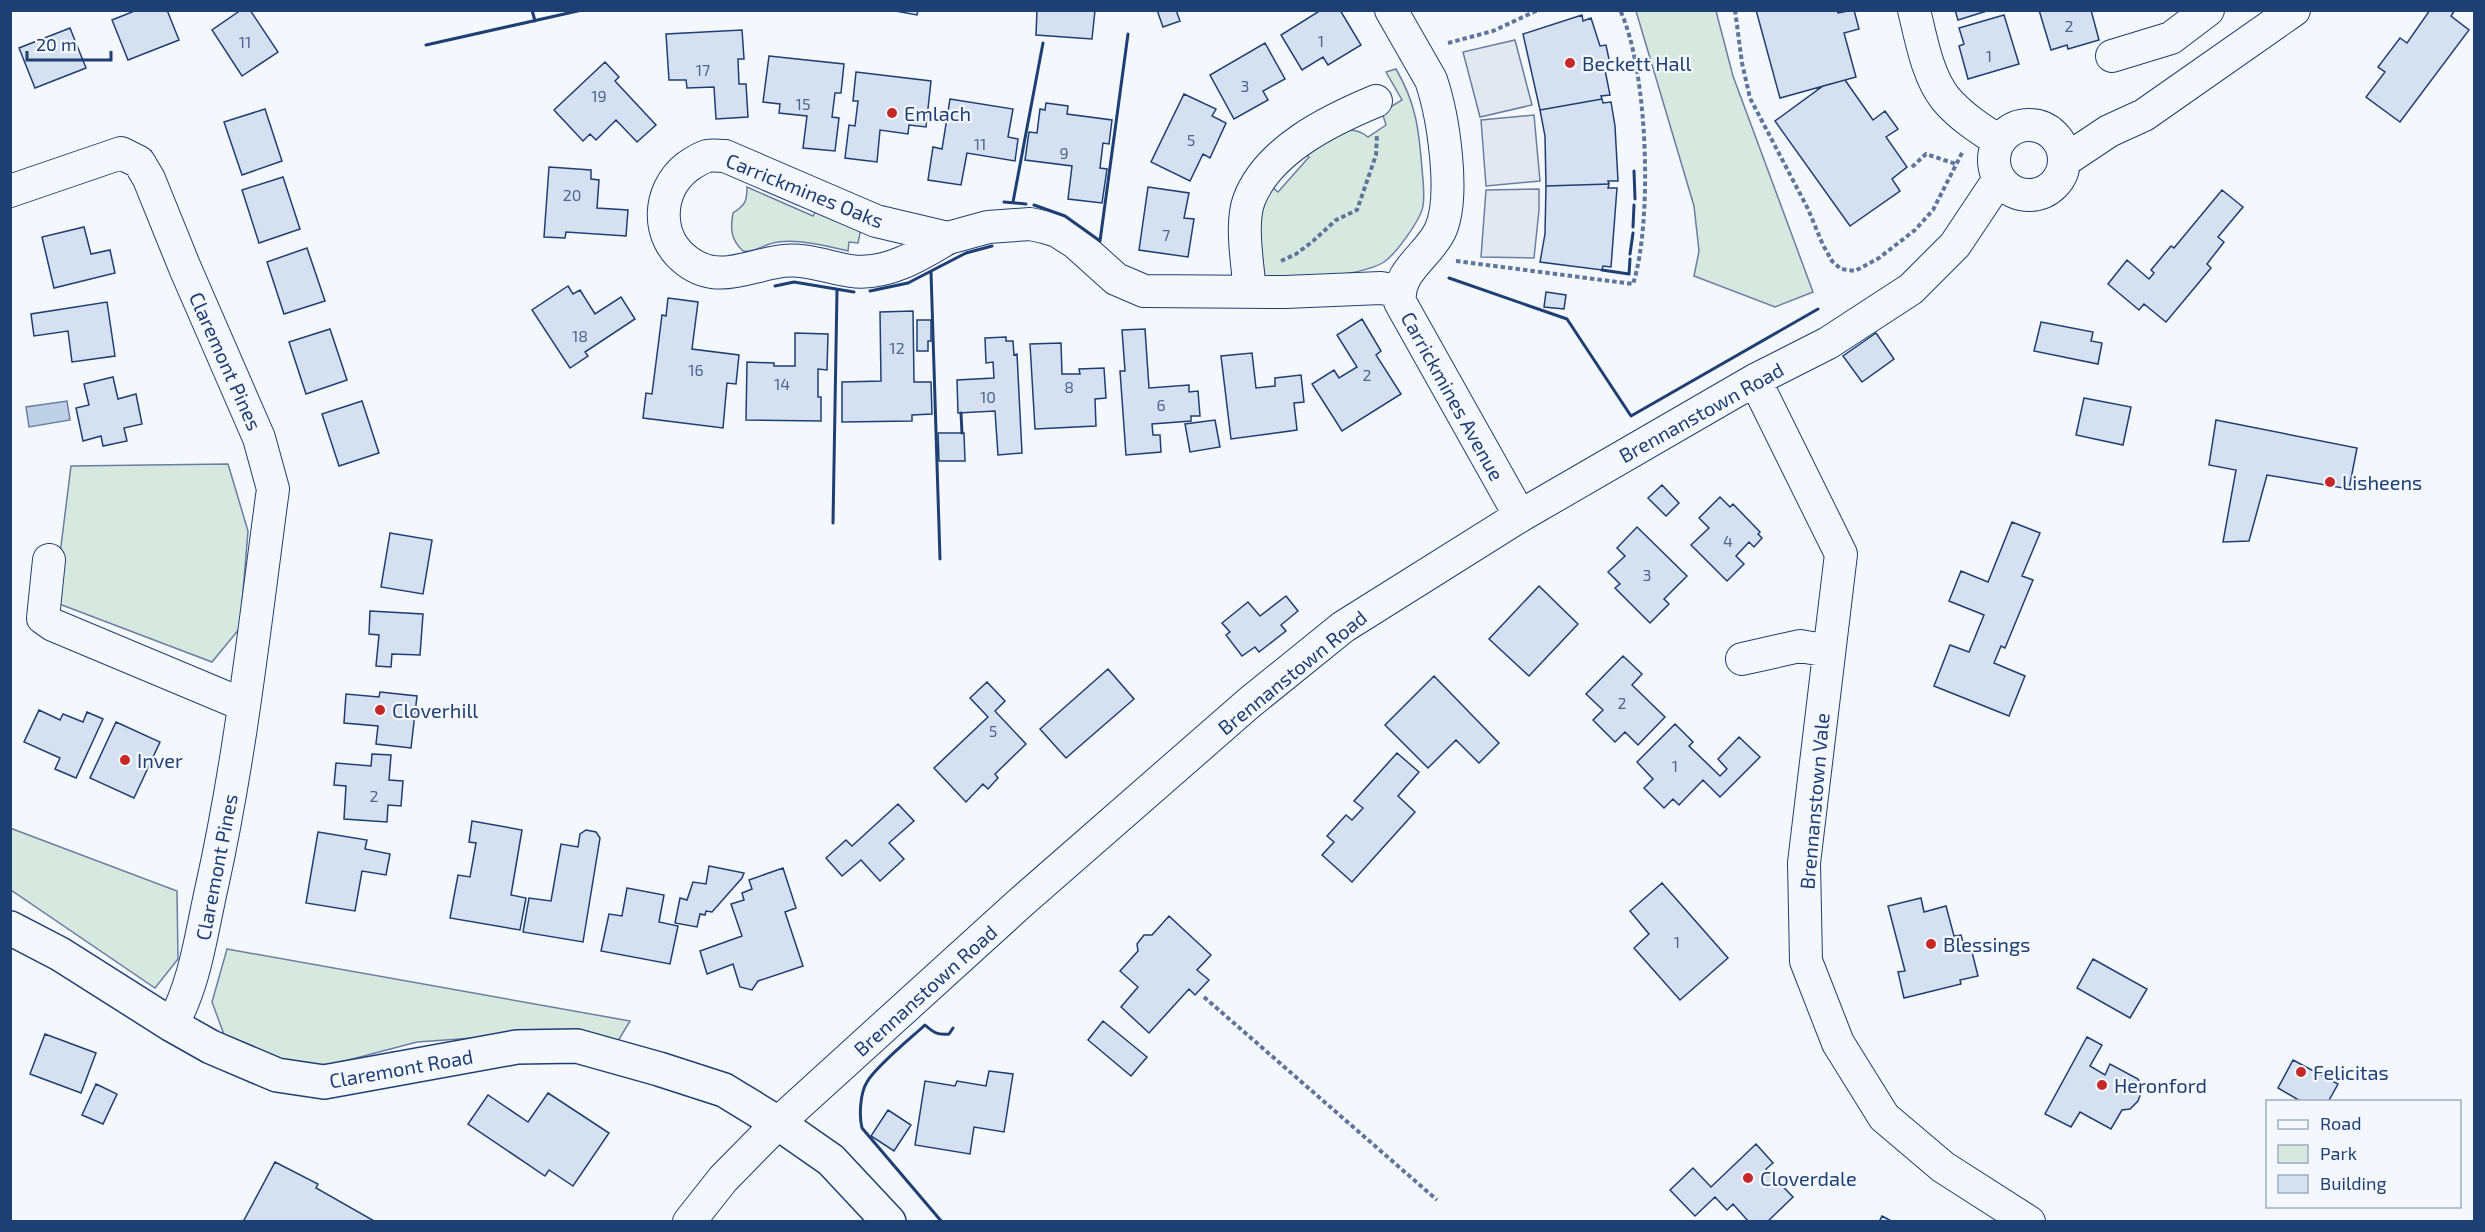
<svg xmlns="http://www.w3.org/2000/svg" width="2485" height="1232" viewBox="0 0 2485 1232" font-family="'Exo 2',sans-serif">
	<rect width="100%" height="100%" fill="#f4f7fb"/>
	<path fill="#d7e8df" stroke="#687fa3" stroke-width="1.5" d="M1636,11H1716L1733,76L1813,292L1775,307L1694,276L1699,251L1694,206Z
		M1396,69C1416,103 1419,130 1422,169C1423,181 1425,194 1423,206C1421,219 1396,254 1384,262C1362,276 1304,278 1277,281L1264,275L1258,215L1272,187L1278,192L1309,157L1303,152C1324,140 1346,119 1368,137L1386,125L1382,112L1402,100L1386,72Z
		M747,187L813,216L818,207L861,228L858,243L849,242L848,251C827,246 800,239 778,242C766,243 755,253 743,251C731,240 730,229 733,213C745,205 747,202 747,187Z
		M228,464L248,531L240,628L212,662L54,602L71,466Z
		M10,828L177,891L178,959L155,988L11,890Z
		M227,949L630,1021L615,1046L488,1037L417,1042L303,1072L229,1048L212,1002Z"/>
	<path fill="#e3e8f0" stroke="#687fa3" stroke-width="1.5" d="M1515,40L1532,105L1480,117L1463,52Z
		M1534,115L1540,181L1486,186L1481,120Z
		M1539,189V210L1534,258L1481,257L1486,190Z"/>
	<path fill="#bed0e5" stroke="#687fa3" stroke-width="1.5" d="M67,401L70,420L29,427L26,407Z"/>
	<path fill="#d5e0f0" stroke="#1d3f73" stroke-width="1.5" d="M137,10H167L179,40L128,60L112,20Z
		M241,10H250L278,52L242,76L212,30Z
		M890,10H918L917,15Z
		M1037,10H1095L1092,39L1036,35Z
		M1157,10H1176L1180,21L1163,27Z
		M1321,10H1340L1361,45L1328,65L1323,57L1302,70L1281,35Z
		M1756,10H1837L1838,13L1854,10L1859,29L1844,33L1856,77L1780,98Z
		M1955,10H1990L1958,20Z
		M2039,10H2091L2099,40L2068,49L2067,45L2051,50Z
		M2430,10H2455L2451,16L2469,30L2400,122L2366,97L2385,72L2378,67L2400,38L2407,43Z
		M1582,15L1583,21L1591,18L1600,46L1606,45L1610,64L1604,65L1610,95L1601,96L1602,99L1540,110L1523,34Z
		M2004,15L2019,64L1968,79L1959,46L1964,44L1959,28Z
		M70,28L86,68L35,88L19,48Z
		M742,30L744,59H738L739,84H746L748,117L716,119L714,87L687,88L686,80H669L666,34Z
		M1265,43L1285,79L1263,91L1268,100L1234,119L1210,75Z
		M769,56L844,64L841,93H835L832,117L839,118L835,151L803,148L807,116L779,113L780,104L763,102Z
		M605,62L619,77L615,81L656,125L637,142L616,120L596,140L590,134L583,141L554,110Z
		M856,72L931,81L926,127L909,125L908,134L880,130L877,162L845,158L849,125L855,126L858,101H853Z
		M1845,80L1873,120L1885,111L1898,129L1886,137L1907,167L1892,179L1900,191L1850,226L1775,121L1823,86Z
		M1184,94L1216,109L1212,116L1226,123L1210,158L1203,154L1190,181L1151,162Z
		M950,99L1013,109L1008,137L1018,139L1015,161L967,153L961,185L928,180L933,147L942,149Z
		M1602,99L1603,103L1611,102L1615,126L1618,181H1608L1609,184L1546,186L1545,136L1540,110Z
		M1046,103L1068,106L1067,114L1112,120L1109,144L1103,143L1100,168L1107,169L1102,203L1068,199L1072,166L1025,160L1029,132L1037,133L1040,109L1045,110Z
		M265,109L282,161L242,175L224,122Z
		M549,167L591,170V179L599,180L597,208L628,210L626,236L566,232L565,238L544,237Z
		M283,177L300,229L259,243L242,190Z
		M1609,184L1608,188H1617L1611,267L1603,266L1602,270L1540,262L1545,234L1546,186Z
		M1148,187L1189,193L1184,218L1194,219L1188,257L1139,250Z
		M2222,190L2243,207L2218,237L2224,242L2207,264L2211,268L2166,322L2144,304L2139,310L2108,284L2127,260L2149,279L2154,273L2151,270L2171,246L2174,248Z
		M84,227L91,254L110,250L115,273L54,288L42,237Z
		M307,248L325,301L284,314L267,262Z
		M568,286L573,294L580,290L595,314L621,297L635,319L585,352L588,356L570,368L532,310Z
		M1546,292L1566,295L1564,309L1544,307Z
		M668,298L698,302L692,349L739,355L736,384L727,383L723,428L643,418L646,393L652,394L662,315L666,316Z
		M107,302L115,356L72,362L68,331L34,336L31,314Z
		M913,311L914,382H931L932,414L912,415V421L842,422V382L881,381L880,312Z
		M1362,319L1381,351L1376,355L1401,394L1342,431L1312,384L1334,370L1339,378L1357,367L1337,335Z
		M917,320H931V341H928V351H917Z
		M2041,322L2093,332L2091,341L2102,343L2098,364L2034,351Z
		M330,329L347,380L306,394L289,342Z
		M1145,329L1149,388L1189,385V392L1198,391L1200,416H1191V421L1152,424L1153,435H1160L1161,452L1126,455L1120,371H1125L1122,330Z
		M795,333L828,334L827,370L818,369V397H821V421L746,420L747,362L774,363V366H795Z
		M1876,333L1894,359L1862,382L1843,356Z
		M1006,337V341H1013L1014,355L1017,354L1022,453L998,455L995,411L958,413L957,380L994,378L993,362L986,363L985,338Z
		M1061,343L1062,374H1080L1079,369L1104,368L1106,398L1095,399L1096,426L1035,429L1030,344Z
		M1252,353L1256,388L1275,386V378L1301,375L1304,402L1294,403L1297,430L1231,439L1221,356Z
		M113,377L118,399L136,394L142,424L124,428L127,441L103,446L101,436L83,441L76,408L89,405L84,384Z
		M2084,398L2131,407L2123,445L2076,435Z
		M362,401L379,453L339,466L322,414Z
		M1215,420L1220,447L1190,452L1185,424Z
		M2216,420L2357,448L2349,489L2267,475L2249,541L2223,542L2236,470L2209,465Z
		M938,433H964L965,461H939Z
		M1662,485L1679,503L1666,516L1648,498Z
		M1720,497L1730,507L1733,504L1760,532L1758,534L1762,538L1754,547L1749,542L1736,556L1744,564L1727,581L1691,545L1709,528L1699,518Z
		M2012,522L2040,533L2022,576L2033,580L2005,648L2001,646L1994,663L2025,676L2009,716L1934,686L1950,645L1969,652L1984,615L1949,601L1961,571L1988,582Z
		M1637,527L1687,576L1664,599L1669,604L1650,623L1615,588L1620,584L1608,572L1625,556L1617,548Z
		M390,533L432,540L423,594L381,587Z
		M1539,586L1578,624L1529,676L1489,639Z
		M1286,596L1298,611L1281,625L1286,631L1259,652L1255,647L1242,656L1226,635L1230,632L1222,623L1248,602L1260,616Z
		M370,611L423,614L420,655L392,654L391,667L376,666L379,635L369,634Z
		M1623,656L1642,674L1632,685L1665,717L1638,745L1625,732L1615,742L1593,720L1603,710L1586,694Z
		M1108,669L1134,699L1066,758L1040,729Z
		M1434,676L1499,743L1479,763L1456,740L1428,768L1385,725Z
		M987,682L1005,701L995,711L1026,744L995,774L998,778L988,789L983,784L966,802L934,768L988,717L970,698Z
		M380,692L417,696L411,748L376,744L378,726L344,723L346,694L379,697Z
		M39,710L60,720L63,714L83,722L87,712L103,719L76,778L55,769L60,758L24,742Z
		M116,722L160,742L134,798L90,778Z
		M1675,724L1693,742L1689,746L1720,776L1727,769L1718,759L1739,737L1760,757L1720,797L1703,780L1679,805L1673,799L1664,808L1644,788L1653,779L1637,762Z
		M1397,753L1419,772L1398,796L1415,812L1352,882L1322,855L1334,842L1327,836L1346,815L1352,820L1363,808L1354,801Z
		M372,754L391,755L389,780L403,781L401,806L388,805L387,822L344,819L346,786L334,785L336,763L371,766Z
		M898,804L914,821L889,843L904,859L880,881L861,860L842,876L826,858L846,840L852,846Z
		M472,821L522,830L511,895L526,898L520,930L450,918L458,875L470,877L476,843L469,842Z
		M586,830L596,832L600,838L583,942L523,932L529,898L551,901L561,844L578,847L580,834Z
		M318,832L367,840L365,849L390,854L386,875L362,871L355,911L306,903Z
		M709,866L744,873L742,878L712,912L706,911L705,915L700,914L697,927L675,923L680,898L687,900L693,882L706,884Z
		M783,868L796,908L785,912L803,966L758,981L752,990L740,987L733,964L707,974L700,951L742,936L731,904L744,900L742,893L752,889L749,880Z
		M1662,883L1728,958L1680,1000L1634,948L1649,934L1630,911Z
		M627,888L664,895L659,922L678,926L670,964L601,951L609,914L622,916Z
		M1921,898L1924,912L1946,906L1954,936L1961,935L1966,953L1972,952L1978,976L1960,980L1961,984L1904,998L1898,972L1905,971L1888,906Z
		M1169,916L1211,955L1197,970L1209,980L1195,995L1189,989L1149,1033L1121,1007L1138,987L1120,971L1138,951L1137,944L1144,935H1152Z
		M2093,959L2147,989L2130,1018L2077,988Z
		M1103,1021L1147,1057L1131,1076L1088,1040Z
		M45,1034L96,1053L81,1093L30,1074Z
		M2087,1037L2102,1045L2090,1066L2105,1075L2110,1064L2138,1079L2143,1087L2138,1101L2130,1109L2122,1110L2111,1129L2080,1112L2071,1127L2045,1114Z
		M2293,1060L2338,1084L2328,1102H2302L2278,1088Z
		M989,1071L1013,1074L1004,1132L974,1127L970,1154L915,1145L925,1081L955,1086L957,1081L986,1086Z
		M96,1084L117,1094L103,1124L82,1115Z
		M548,1093L609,1133L573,1186L549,1170L545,1176L468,1124L488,1095L528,1122Z
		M888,1110L911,1125L894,1151L871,1136Z
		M1756,1144L1773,1163L1766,1169L1793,1197L1767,1222H1749L1733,1204L1727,1210L1715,1197L1695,1216L1670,1190L1693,1168L1711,1187Z
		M275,1162L318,1184L316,1188L376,1222H243Z
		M1882,1216L1893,1222H1879Z"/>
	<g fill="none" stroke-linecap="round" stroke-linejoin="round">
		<g stroke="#1d3f73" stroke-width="34">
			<path id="minor" d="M1391,10L1431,80C1443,115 1456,197 1440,231C1428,256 1396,272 1400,302L1520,516
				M1914,10C1921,38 1927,75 1945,98C1960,116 1980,129 1999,141
				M2112,56L2171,38L2208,10
				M1994 160a35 35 0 1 1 70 0a35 35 0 1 1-70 0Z
				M2064,161L2109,131L2144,115L2294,10
				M10,191L121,153L139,162L149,179L185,268L259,438L273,489C255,622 241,755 212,886C201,934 196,981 172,1025
				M948,238C920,255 886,276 851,271C830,268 805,258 783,261C750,265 718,285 687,261C655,237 657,191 687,167C693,163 700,158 707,156C713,155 719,156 725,156L876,221L948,238L988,227L1030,224L1044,227L1057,231L1076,243L1116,279L1144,291L1285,292L1381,288L1399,291
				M1250,292C1248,266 1240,224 1249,200C1268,150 1330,120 1376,101
				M1755,380L1841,554L1804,863L1806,961L1838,1043L1884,1117L1943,1167L2029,1222
				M49,560L43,618L53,625L244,705
				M1742,659L1800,646L1829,651
				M689,1222L723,1179L778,1123L1019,904L1249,703L1343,627L1520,516L1755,380L1828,343L1911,289L1955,245L1999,179"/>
		</g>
		<g stroke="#1d3f73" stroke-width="36">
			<path id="major" d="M10,928L60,954L172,1025L211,1047L277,1075L324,1082L517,1047L577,1046L659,1069L724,1090L778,1123L831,1160L889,1222"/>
		</g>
		<path stroke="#5e769c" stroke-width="4" stroke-dasharray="4.5 3" stroke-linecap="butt" d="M1735,10L1742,63L1750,98L1808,209L1823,245L1832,261L1841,269L1855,271L1879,258L1915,230L1933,210L1963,151
			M1448,43L1493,31L1538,10
			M1912,167L1926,154L1956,164
			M1281,261L1296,254L1312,242L1336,220L1357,210L1376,155L1377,134
			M1456,261L1633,284C1653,222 1648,69 1620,10
			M1204,997L1437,1200"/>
		<use href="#minor" stroke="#f4f7fb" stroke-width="32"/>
		<use href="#major" stroke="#f4f7fb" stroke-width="33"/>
		<path stroke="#1d3f73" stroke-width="3" d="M532,10L535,21
			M426,45L582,10
			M1634,171L1635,199
			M1004,202L1026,204
			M1013,202L1043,43
			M1034,205L1065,216L1100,241L1128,34
			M1633,227L1634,205
			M1630,254L1633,233
			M1602,270L1629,274L1630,259
			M931,272L940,559
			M1449,278L1567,319L1631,416L1818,309
			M775,286L794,282L854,292
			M870,291L908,283L966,253L992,246
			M961,413L962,433
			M833,523L837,290
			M942,1222L862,1128C859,1116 860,1093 867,1082C876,1066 911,1038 925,1025C934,1033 937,1035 949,1034L953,1028"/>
	</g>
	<g fill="#c62828" stroke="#f4f7fb" stroke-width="2">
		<circle cx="1570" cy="63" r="6"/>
		<circle cx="892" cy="113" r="6"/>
		<circle cx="2330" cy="482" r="6"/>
		<circle cx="380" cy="710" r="6"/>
		<circle cx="125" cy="760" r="6"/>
		<circle cx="1931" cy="944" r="6"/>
		<circle cx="2301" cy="1072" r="6"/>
		<circle cx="2102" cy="1085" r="6"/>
		<circle cx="1748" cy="1178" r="6"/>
	</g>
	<g text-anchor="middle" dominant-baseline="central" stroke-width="4.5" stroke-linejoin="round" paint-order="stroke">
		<g font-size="16" fill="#4b6792">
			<text x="2069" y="25">2</text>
			<text x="1321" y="40">1</text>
			<text x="245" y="41">11</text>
			<text x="1989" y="55">1</text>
			<text x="703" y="69">17</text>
			<text x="1245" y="85">3</text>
			<text x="599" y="95">19</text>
			<text x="803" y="103">15</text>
			<text x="1191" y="139">5</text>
			<text x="980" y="143">11</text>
			<text x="1064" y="152">9</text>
			<text x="572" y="194">20</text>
			<text x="1166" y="234">7</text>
			<text x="580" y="335">18</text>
			<text x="897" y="347">12</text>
			<text x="696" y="369">16</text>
			<text x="1367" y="374">2</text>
			<text x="782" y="383">14</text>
			<text x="1069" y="386">8</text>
			<text x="988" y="396">10</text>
			<text x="1161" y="404">6</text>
			<text x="1728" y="540">4</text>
			<text x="1647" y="574">3</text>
			<text x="1622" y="702">2</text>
			<text x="993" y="730">5</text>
			<text x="1675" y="765">1</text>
			<text x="374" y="795">2</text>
			<text x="1677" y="941">1</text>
		</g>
		<g font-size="20" fill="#1d3f73" stroke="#f4f7fb" text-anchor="start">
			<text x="1582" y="63">Beckett Hall</text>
			<text x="904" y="113">Emlach</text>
			<text x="2342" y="482">Lisheens</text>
			<text x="392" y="710">Cloverhill</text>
			<text x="137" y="760">Inver</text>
			<text x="1943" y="944">Blessings</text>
			<text x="2313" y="1072">Felicitas</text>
			<text x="2114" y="1085">Heronford</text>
			<text x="1760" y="1178">Cloverdale</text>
		</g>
		<g font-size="20" fill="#1d3f73" stroke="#f4f7fb">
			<text transform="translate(805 190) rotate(22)">Carrickmines Oaks</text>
			<text transform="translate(226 361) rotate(66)">Claremont Pines</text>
			<text transform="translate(1453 396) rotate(61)">Carrickmines Avenue</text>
			<text transform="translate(1701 412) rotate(-29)">Brennanstown Road</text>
			<text transform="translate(1292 672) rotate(-39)">Brennanstown Road</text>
			<text transform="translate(1814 801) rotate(-85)">Brennanstown Vale</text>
			<text transform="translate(216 867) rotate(-79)">Claremont Pines</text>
			<text transform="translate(925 990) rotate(-42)">Brennanstown Road</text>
			<text transform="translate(401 1068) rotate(-10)">Claremont Road</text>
		</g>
	</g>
	<rect width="2485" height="1232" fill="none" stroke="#1d3f73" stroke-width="24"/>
	<rect x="2266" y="1100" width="195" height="108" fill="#f4f7fb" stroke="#9eadc5" stroke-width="1.5"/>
	<rect x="2278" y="1120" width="30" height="9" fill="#f4f7fb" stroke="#9eadc5" stroke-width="1.5"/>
	<text x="2320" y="1130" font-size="18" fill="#1d3f73">Road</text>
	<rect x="2278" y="1145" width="30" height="18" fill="#d7e8df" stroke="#9eadc5" stroke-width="1.5"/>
	<text x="2320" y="1160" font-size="18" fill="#1d3f73">Park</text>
	<rect x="2278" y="1175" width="30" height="18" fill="#d5e0f0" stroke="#9eadc5" stroke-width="1.5"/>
	<text x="2320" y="1190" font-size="18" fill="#1d3f73">Building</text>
	<path d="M27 51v9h84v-9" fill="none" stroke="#1d3f73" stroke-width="3"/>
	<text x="36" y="51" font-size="18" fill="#1d3f73" stroke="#f4f7fb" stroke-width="4.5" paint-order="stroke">20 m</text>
</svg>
